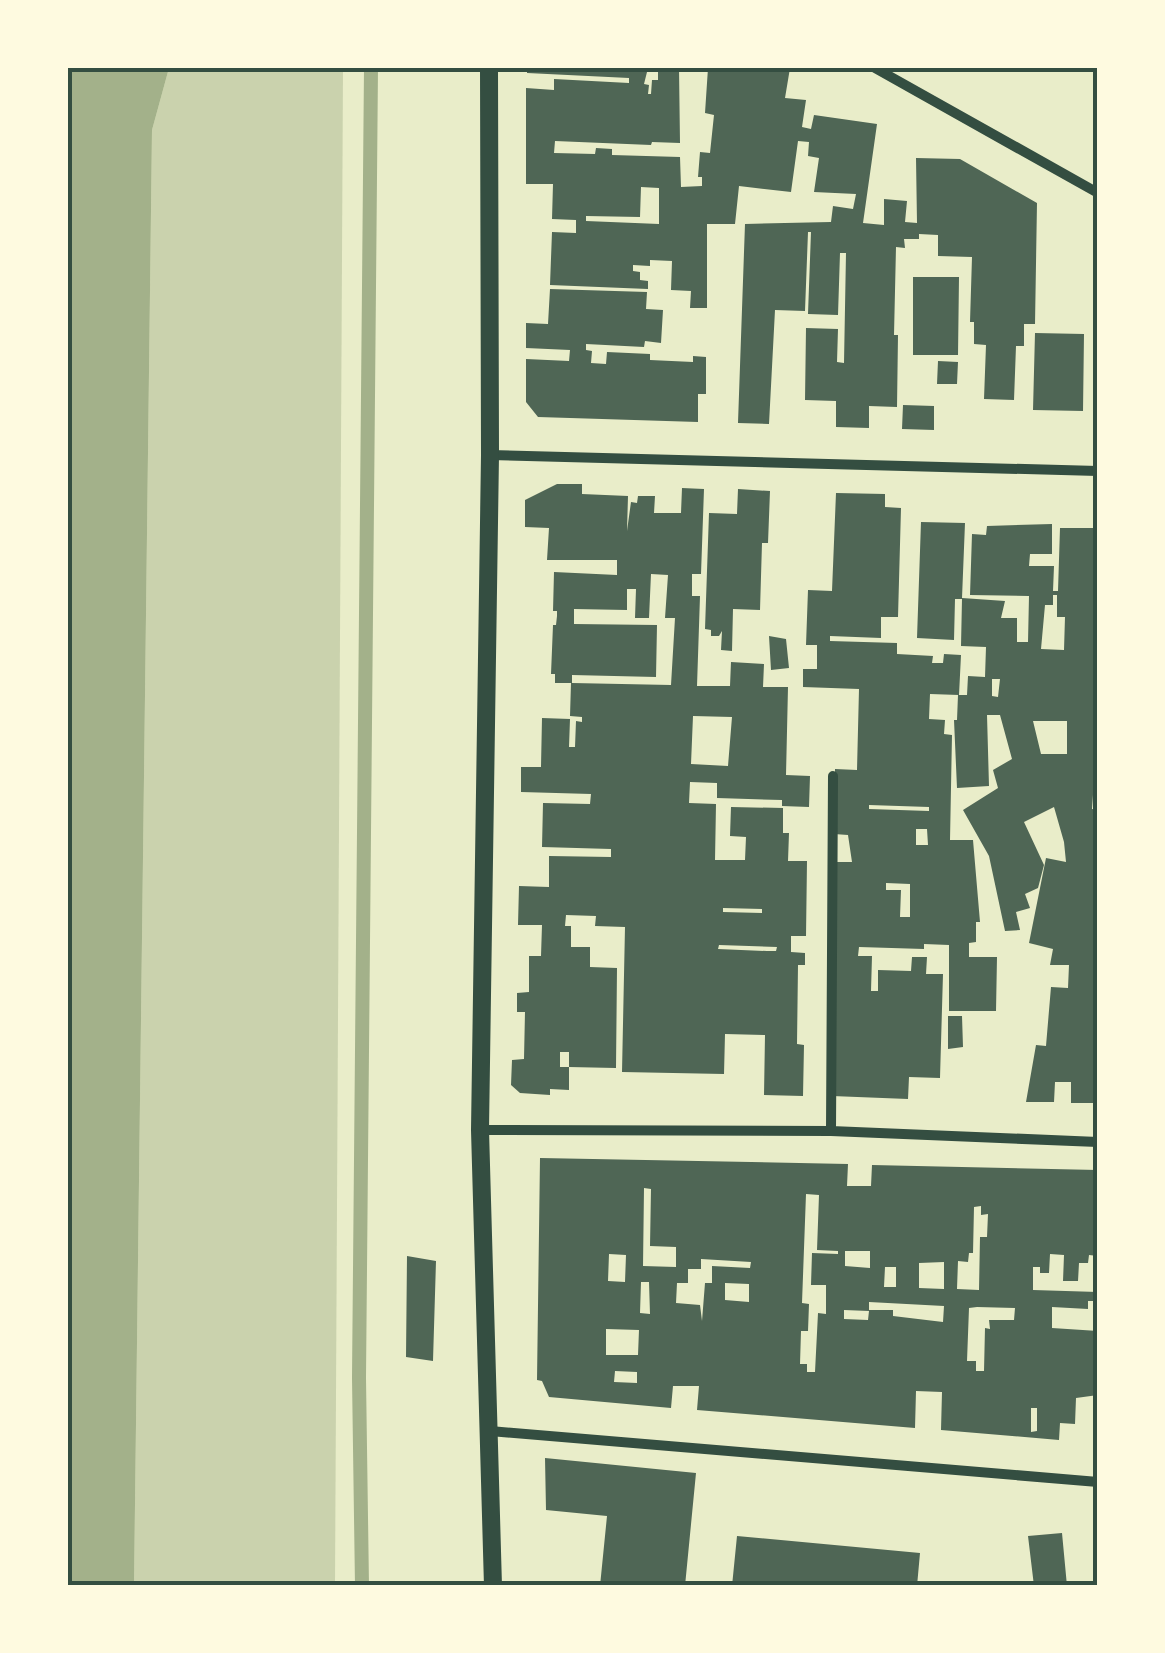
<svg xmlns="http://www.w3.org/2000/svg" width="1165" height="1653" viewBox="0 0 1165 1653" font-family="Jost,sans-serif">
	<rect width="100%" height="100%" fill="#e9edc9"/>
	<path fill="#cad2ad" d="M169,68H343L335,1585L134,1586L152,130Z"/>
	<path fill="#a3b18a" d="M68,68H169L152,130L134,1586L68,1585Z"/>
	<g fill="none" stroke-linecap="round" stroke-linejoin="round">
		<path stroke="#a3b18a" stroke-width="14" d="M362,1586L359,1378L371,68"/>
	</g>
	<path fill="#4f6655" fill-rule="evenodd" d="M527,68H648L644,84L649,85L648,94H651L652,80H658V68H679L680,143L652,142L651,145L555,141L554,153L595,154L596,148L612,149V155L680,157L681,187L702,186V177H698L700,152L710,153L714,115L705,113L708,68H790L785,98L806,100L802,127L811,129L814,115L877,124L863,223L884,225V199L907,201L905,222L917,223L916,158L960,159L1037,203L1035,324H1024V346H1016L1014,400L984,399L986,345L974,344V322H970L972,257L938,256V235L919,234V239H904L905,248L896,247L894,335H898L897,407L869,406V428L836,427V401L805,400L806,328L838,329L837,362L844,363L846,253H840L838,315L808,314L811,232H808L805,311L775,310L769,424L738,423L745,224L831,222L833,206L853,209L856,194L814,192L819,158L808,156L809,142L798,141L791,192L739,186L735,224H707V308H690L691,291L671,290L672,261L650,260V266L633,265V271L640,272V280L648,281V289L550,285L552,232L576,233V220L552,219L553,184H526V88L554,90V79L629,83V78L527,73ZM641,187L659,188V224L586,221V216L640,217Z
		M913,277H959L958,355H913Z
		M550,289L647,292L646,309L663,310L661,343L645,341L644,347L586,344V350L592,351L591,363L606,364L607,352L650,354V360L693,362V356L706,357V394H698V422L538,417L526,402V359L569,361L570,350L526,348V323L548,324Z
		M1035,333L1084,334L1083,411L1033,410Z
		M938,361L958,362L957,384H937Z
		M903,405L934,406V430L902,429Z
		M557,484H582V494L628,496L627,531L631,502L637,503L638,496H655L654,513H681L682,488L704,489L701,574H692V596H700L697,686H730L731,662L764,664L763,687H788L786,775L810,776L809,807L782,806V800L717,798V783L690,782L689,803L716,804L715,860H745L746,837L730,836L731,807L783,808V833H789L788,861H807L806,936H791V952L805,953V965H798L797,1044L804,1045L803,1096L764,1095L765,1035L725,1034L724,1074L622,1072L625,927L595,926L596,916L566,915L565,926H571V947H590V967L617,968L616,1068L569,1067V1052H560V1067H569V1090L550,1089V1095L520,1093L511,1085L512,1060L524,1059L525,1012H517V993L529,992V956H541L542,925H518L519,886L549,887V856L611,857V849L542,847L543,803L590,804L591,794L521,792V767H541L542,718L570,719L569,747H575L576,721L582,722V717L570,716L571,683H555V674H551L553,625H556L557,616V611H553L554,572L617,575V560H547L549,528L525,527V500ZM651,574L668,575L665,618H675L671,685L572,683V675L656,677L657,625L574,624V609L627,610V589H636L635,618H649ZM693,716L732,717L728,766L691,764ZM723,908L762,909V913L723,912ZM719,945L777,947L776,951H767L718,949Z
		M738,489L770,491L768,543H762L760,610L733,609L732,651L721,650L722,631L719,636H711V630L705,629L709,513L737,514Z
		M836,493L885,494V507L901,508L898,617H881V638L830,636V641L897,643V654L933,656L932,663H943L944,654L961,655L959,695L930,694L929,719L945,720L944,734L952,735L950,840H973L980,922H976V942L969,943V957H997L996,1011H949V945L924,944V949L859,947L858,956H872L871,991H878V970L911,971L912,957H927L926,974H943L940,1078L909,1077L908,1099L832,1096L834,862H852L848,835L834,834L835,769L857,770L859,689L803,687V669H817V645H806L808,590L832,591ZM869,805L929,807V811L869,809ZM916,829H927L928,845H916ZM886,883L910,884V917H900L901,890H886Z
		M921,522L965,523L962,598L1005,601L1001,618H1017V642H1028L1029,596L970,595L972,534L986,535L987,526L1052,524V554H1030L1029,566H1054L1053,591H1058L1060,528H1098V599H1094L1093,645H1098V795H1093L1092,809L1098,810V1103H1071V1082H1055L1054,1102H1026L1036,1045L1046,1046L1051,987L1068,988L1069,965H1050L1053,949L1029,943L1046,858L1066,862L1064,842L1054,807L1024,822L1044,865L1038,888L1025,894L1030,908L1016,912L1020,930L1005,931L989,856L963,810L998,788L993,770L1012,759L1000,715H987L989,786L957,788L954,720H957L958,695H967L968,676L985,677L986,647L961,646L962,599H955L954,640L917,638ZM1053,595H1057V617H1065L1064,650L1041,649L1045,605H1053ZM992,679H1000L998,697L992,696ZM1033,721H1067V754H1041Z
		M769,636L786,639L789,668L771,670Z
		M948,1016H962L963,1047L948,1049Z
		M540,1158L848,1164L847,1186H871L872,1165L1098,1170V1256L1089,1255L1088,1263H1079L1078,1281H1063L1064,1255L1050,1254L1049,1273H1040V1267H1033V1290L1098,1292V1301H1088V1309L1052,1307V1328L1098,1331V1395L1076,1398L1075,1424L1060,1423L1059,1440L941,1430L942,1392L916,1391L915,1428L697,1410L699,1386H673L671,1408L549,1397L542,1381L537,1380ZM644,1188L651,1189L650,1246L676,1247V1267L643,1266ZM806,1194L819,1195L817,1250L838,1251V1254L812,1253L811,1285H826V1314L818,1313L815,1372H807V1364H800L801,1331H808L809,1304L802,1303ZM981,1206V1215L988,1214L987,1237H980L979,1290L957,1289L958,1261L968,1262L969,1253H973L974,1207ZM845,1251H870V1268L845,1266ZM609,1254L626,1255L625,1282L608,1281ZM701,1259L751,1262L750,1268L712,1266V1283H705L702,1321L700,1305L676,1303L677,1283H688V1269H701ZM944,1262V1289L919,1288V1263ZM885,1267H896V1287H884ZM641,1282H649L650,1314L640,1313ZM725,1283L749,1284V1302L725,1300ZM869,1302L944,1306L943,1322L893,1316V1310H869ZM977,1307L1015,1308L1014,1320H989L990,1329L985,1328L984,1371H976V1361H967L969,1308ZM844,1310L869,1311L868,1320L844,1319ZM606,1329L639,1330L638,1355H606ZM615,1371L637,1372V1383L614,1382ZM1031,1408H1037V1431L1031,1432Z
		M407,1256L436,1261L433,1361L406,1357Z
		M545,1458L696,1473L685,1586H600L607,1516L546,1510Z
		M1062,1533L1067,1586H1034L1028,1536Z
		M737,1536L920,1553L917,1586H732Z"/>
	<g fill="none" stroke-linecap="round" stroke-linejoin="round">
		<path stroke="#344e41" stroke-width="10" d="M875,68L1098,193
			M490,455L1098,471
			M480,1130L831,1131L1098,1142
			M831,1131L833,776
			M490,1431L1098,1482"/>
		<path stroke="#344e41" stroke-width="18" d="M489,68L490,455L480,1130L493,1586"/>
	</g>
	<rect width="1165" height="1653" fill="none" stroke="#fefae0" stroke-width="140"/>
	<rect x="70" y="70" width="1025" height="1513" fill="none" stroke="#344e41" stroke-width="4"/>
</svg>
